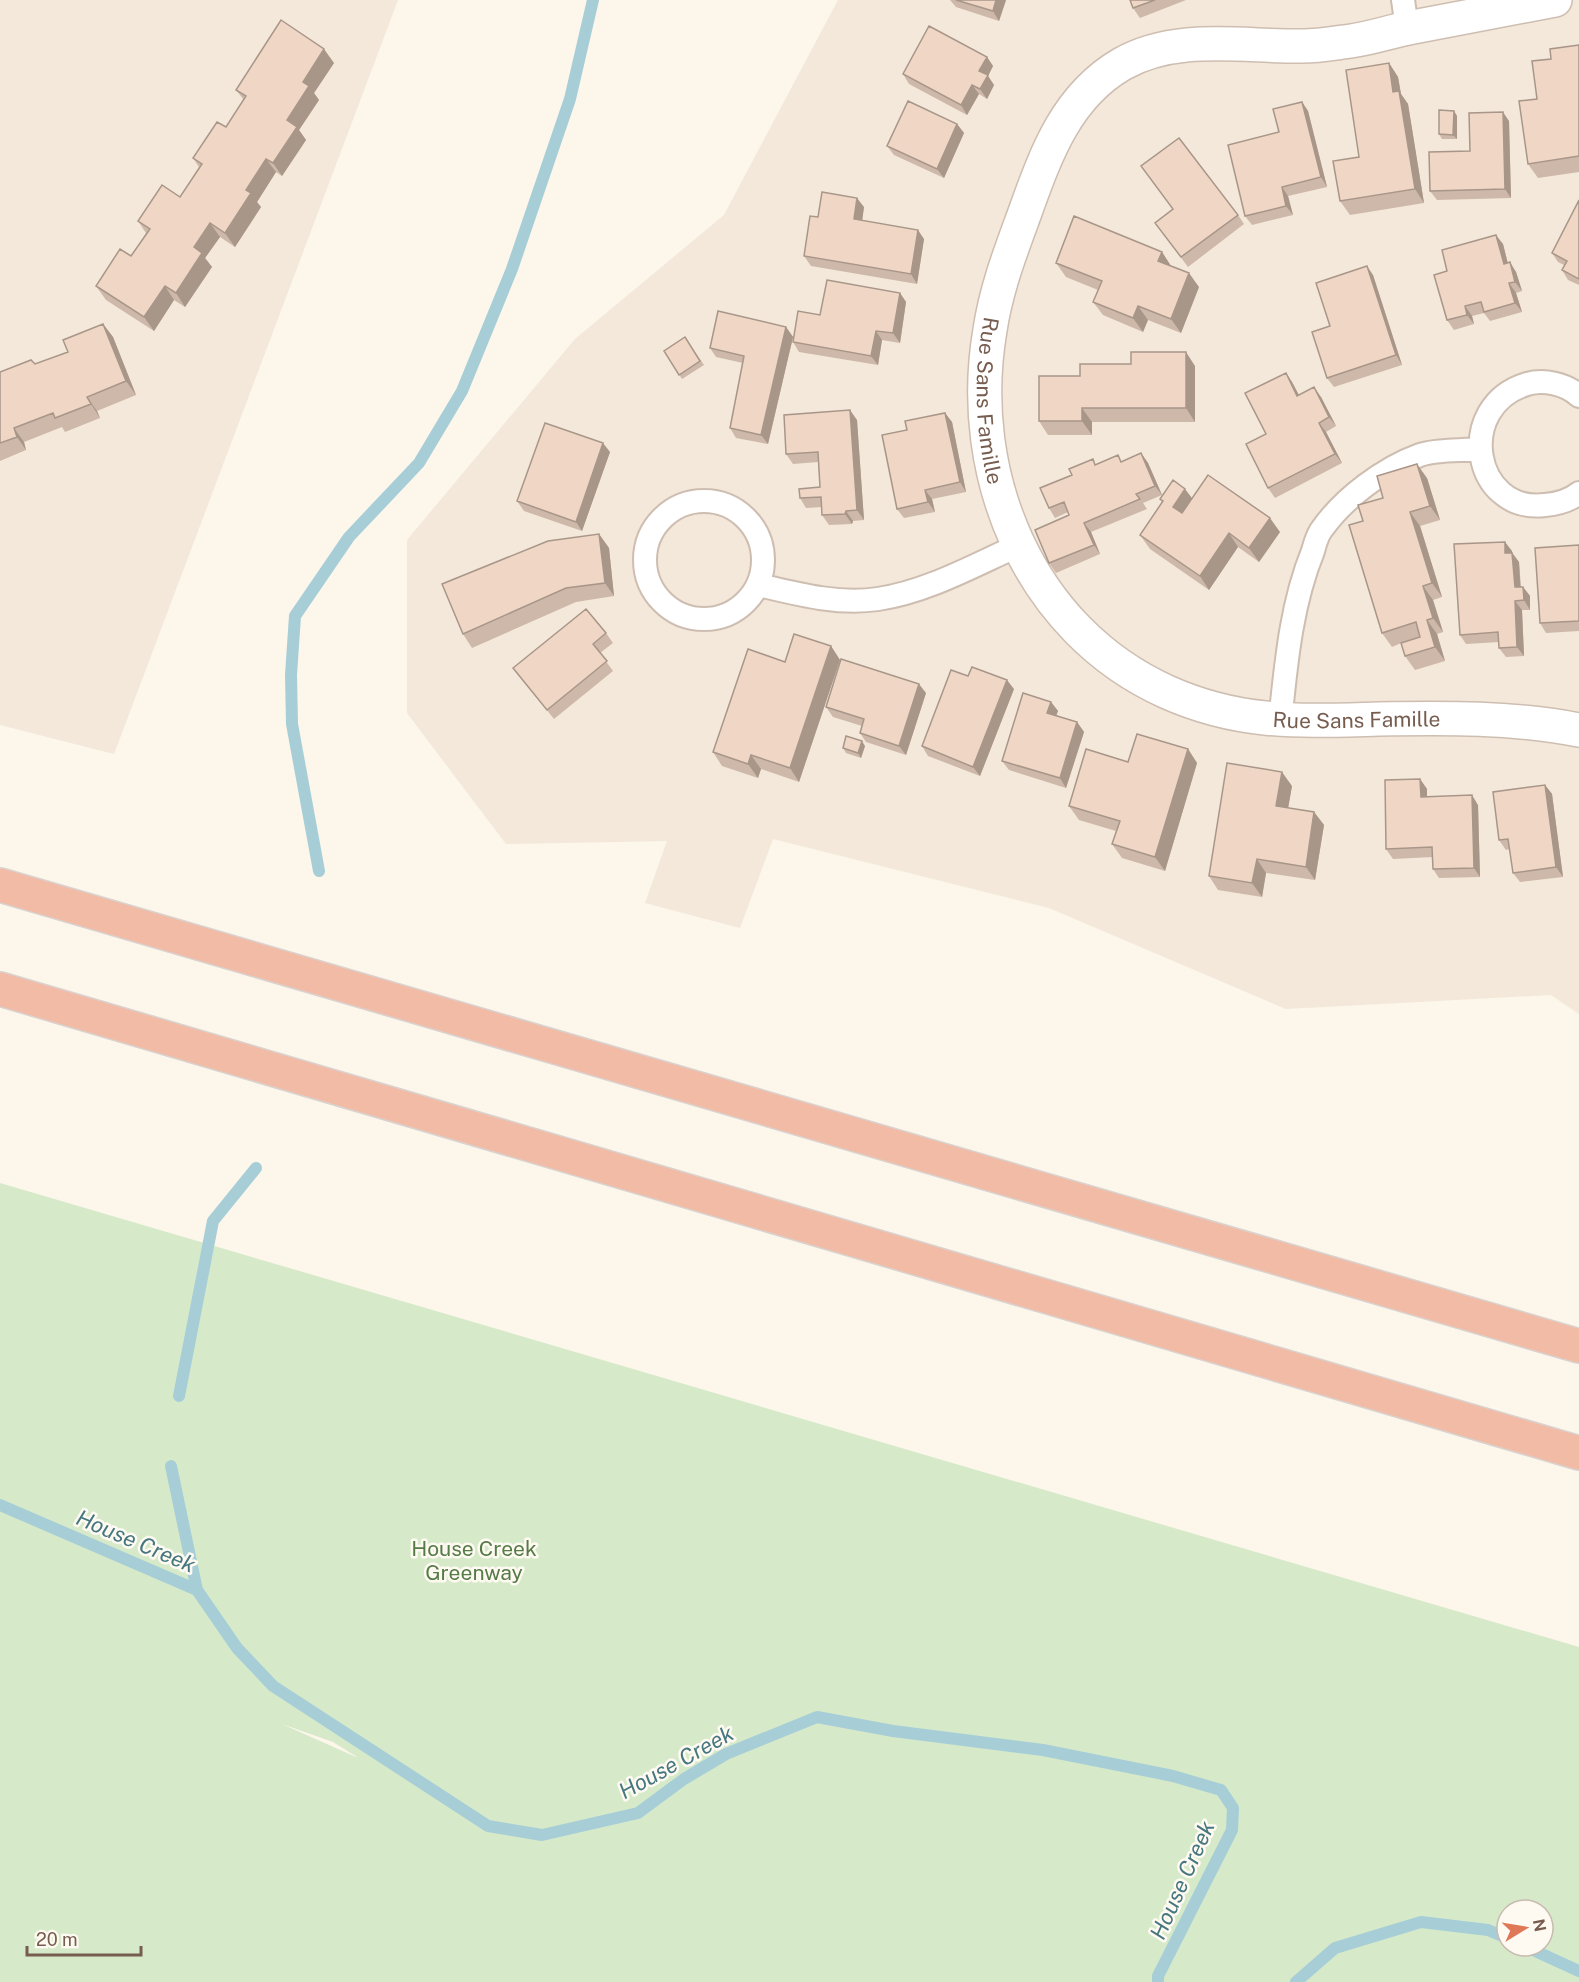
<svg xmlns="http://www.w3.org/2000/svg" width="1579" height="1982" viewBox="0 0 1579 1982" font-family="'Public Sans',sans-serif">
	<rect width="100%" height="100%" fill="#fcf6eb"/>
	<path fill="#f3e8da" d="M0,0H398L114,754L0,725Z
		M838,0H1579V1014L1551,995L1286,1009L1049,908L773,839L740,928L645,903L667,841L506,844L407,713V540L575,339L724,215Z"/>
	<path fill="#d6eaca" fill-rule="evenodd" d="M0,1183L1579,1647V1982H0ZM282,1724L333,1742L357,1757H356ZM1507,1910H1543V1946H1507Z"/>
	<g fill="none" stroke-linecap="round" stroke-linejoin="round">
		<path stroke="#a7ced7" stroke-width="12" d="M319,871L292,724L291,675L295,616L349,537L419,463L462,391L512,269L570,99L593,0
			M179,1396L213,1221L256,1168
			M171,1466L197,1590
			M0,1505L197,1590L237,1648L273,1686L488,1826L542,1835L638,1813L684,1779L726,1754L817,1717L893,1731L1043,1750L1173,1776L1221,1790L1233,1808L1232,1830L1158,1976V1982
			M1524,1946L1579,1971
			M1296,1982L1335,1948L1421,1922L1488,1930L1507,1938"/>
		<g stroke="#cebeb1" stroke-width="26">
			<path id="lane" d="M1403,0L1407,28
				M1579,396C1566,384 1544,379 1527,384C1454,406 1473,514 1545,505C1557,504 1569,501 1579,493
				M645 560a59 59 0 1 1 118 0a59 59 0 1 1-118 0Z
				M759,585C797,594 838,605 878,599C926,592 973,566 1017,546
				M1280,722C1286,664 1291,605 1313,551C1315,544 1317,535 1322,529C1344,498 1384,468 1420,455C1437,449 1461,451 1479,449"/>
		</g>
		<g stroke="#cebeb1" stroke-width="36">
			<g id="street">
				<path id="s1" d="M1555,0C1508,9 1461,18 1413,27C1392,31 1372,38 1351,41C1335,43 1319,46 1303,46C1243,47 1177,33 1122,64C1065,97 1045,157 1024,215C1010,253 996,290 990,330C965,475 1029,630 1167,692C1241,725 1301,721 1379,719C1446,718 1513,717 1579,730"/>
			</g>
		</g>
		<g stroke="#d9d2ce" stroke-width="36">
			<path id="highway" d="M0,885L1579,1346
				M0,989L1579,1453"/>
		</g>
		<use href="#lane" stroke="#fff" stroke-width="22"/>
		<use href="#street" stroke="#fff" stroke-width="33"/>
		<use href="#highway" stroke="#f2bba6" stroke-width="33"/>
	</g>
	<path fill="#ceb8a9" d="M950,0H1006L999,21L956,7Z
		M1130,0H1186L1140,18L1133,8Z
		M1579,45V172L1538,178L1528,164L1537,99L1551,59Z
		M987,57L993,66L988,76L994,85L987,99L979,94L967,115L909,84L903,74Z
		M334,63L314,93L319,100L299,130L306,140L282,176L276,172L257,202L261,207L235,247L220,237L205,258L212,267L185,307L174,300L154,331L106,300L96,286L131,256L146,233L138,221L180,197L199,167L193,158L226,127L244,100L236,90Z
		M1389,63L1398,77L1401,94L1408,104L1424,203L1350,215L1340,201L1359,157Z
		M1302,102L1308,111L1327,187L1288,196L1293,215L1252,225L1245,216L1279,132Z
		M1454,111L1457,116V139H1442L1439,134Z
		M1509,121L1511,198L1437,200L1430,191L1470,151Z
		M957,124L964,133L944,178L894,155L887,146Z
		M1579,200V285L1568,280L1562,270L1564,265L1558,262L1552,253Z
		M864,207L862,221L924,239L917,284L811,266L804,256L818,217Z
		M1238,215L1244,224L1188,267L1162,232Z
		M1503,244L1508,263L1516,272L1522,291L1516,293L1522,312L1490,321L1484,313L1472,316L1474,324L1454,330L1447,320V271Z
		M1162,252L1171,266L1199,287L1181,333L1148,320L1143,332L1103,315L1093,302L1098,290L1066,277L1056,263Z
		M1373,275L1402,365L1334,387L1327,378L1330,326Z
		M900,293L906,302L900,343L882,340L878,365L799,352L793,342L820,315Z
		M103,324L113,337L136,395L97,411L100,418L65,432L62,427L24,442L26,450L0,461V372L35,364L68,352Z
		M786,327L793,337L768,444L736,438L730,428L743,363L716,357L710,348Z
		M685,337L704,365L682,379L664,351Z
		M1195,366V422H1092V435H1048L1039,421L1080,376Z
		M1286,373L1292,382L1299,395L1321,397L1336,426L1326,432L1342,463L1275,498L1268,488L1266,434Z
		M945,413L952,422L966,492L932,499L935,512L904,518L897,509L907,430Z
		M857,420L864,520L853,521L852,524L829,525L822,515V507L806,508L800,498L820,487L818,462L793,464L786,454Z
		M610,452L582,531L524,511L517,501Z
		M1141,453L1148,463L1162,495L1192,498L1280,532L1259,562L1238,547L1209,590L1150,549L1140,535L1162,503L1160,499L1162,495L1143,503L1147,509L1091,532L1100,554L1056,573L1049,563L1069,515L1068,512L1055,518L1049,508L1096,465L1123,461Z
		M1427,478L1440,520L1420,526L1442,597L1433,600L1443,632L1437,634L1445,661L1415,670L1405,656L1401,643L1392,647L1382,633L1363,521L1383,498Z
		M599,534L609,548L614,596L576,602L472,648L463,634Z
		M1505,542L1519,562L1521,587H1523L1530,596V610H1522L1524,656L1506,657L1499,648V642L1466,644L1460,635Z
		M1579,545V631L1546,633L1540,623Z
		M606,633L613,643L600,653L613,671L554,719L513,668Z
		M831,646L840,660L799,782L761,769L758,778L722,766L713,752L785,662Z
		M968,676L1014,689L980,776L928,756L922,746Z
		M926,693L906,755L866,742L860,733L862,726L833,717L826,707Z
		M1051,702L1058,711L1056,715L1077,722L1084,732L1066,788L1009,770L1002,761Z
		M865,746L861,758L846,753L843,748Z
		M1188,749L1197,763L1165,871L1122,858L1112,844L1116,831L1079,820L1069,806L1128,762Z
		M1420,779L1427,789V797L1478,805L1480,877L1439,878L1433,869V857L1393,859L1386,849Z
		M1545,785L1552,794L1563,877L1520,882L1513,873L1510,849L1506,850L1499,840Z
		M1292,786L1288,808L1314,812L1324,825L1315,880L1266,873L1262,897L1218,890L1209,876Z"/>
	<path fill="#a89689" d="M996,0H1006L999,21L993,11Z
		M324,49L334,63L314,93L319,100L299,130L306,140L282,176L273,163L287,120L303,82Z
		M987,57L993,66L988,76L994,85L987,99L980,89L979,71Z
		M1389,63L1398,77L1401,94L1408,104L1424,203L1415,189L1393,92Z
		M972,85L979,94L967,115L961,105Z
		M1302,102L1308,111L1327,187L1321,177Z
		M1454,111L1457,116V139L1453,135Z
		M1503,112L1509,121L1511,198L1505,189Z
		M957,124L964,133L944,178L937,169Z
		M266,159L276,172L257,202L261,207L235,247L225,233L246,190Z
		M1282,187L1288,196L1293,215L1286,206Z
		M857,198L864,207L861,229L854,219Z
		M210,223L220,237L205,258L212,267L185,307L176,293L194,247Z
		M918,230L924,239L917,284L911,274Z
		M1496,235L1503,244L1510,273L1504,264Z
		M1162,252L1171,266L1167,275L1158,261Z
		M1510,262L1516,272L1522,291L1515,282Z
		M1367,266L1373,275L1402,365L1396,355Z
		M1189,273L1199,287L1181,333L1171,319Z
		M1509,283L1516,293L1522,312L1515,303Z
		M165,286L174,300L154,331L144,317Z
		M900,293L906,302L900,343L893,333Z
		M1138,306L1148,320L1143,332L1133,318Z
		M1465,306L1472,316L1474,324L1467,315Z
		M103,324L113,337L136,395L126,381Z
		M786,327L793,337L768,444L761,435Z
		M876,331L882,340L878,365L871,356Z
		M1186,352L1195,366V422L1186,408Z
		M1286,373L1292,382L1304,405L1297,396Z
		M1314,387L1321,397L1336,426L1329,417Z
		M87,397L97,411L100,418L91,404Z
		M1082,408L1092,422V435L1082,421Z
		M850,410L857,420L864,520L857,510Z
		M945,413L952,422L966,492L960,482Z
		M1319,423L1326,432L1342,463L1335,454Z
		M14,428L24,442L26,450L17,437Z
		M603,443L610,452L582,531L576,522Z
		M1141,453L1148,463L1162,495L1155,486Z
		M1417,464L1427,478L1440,520L1430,506Z
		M1185,489L1195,502L1182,521L1173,507Z
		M925,490L932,499L935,512L928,502Z
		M846,511L853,521L852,524L845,514Z
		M1410,512L1420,526L1442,597L1432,583Z
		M1270,518L1280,532L1259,562L1249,548Z
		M1084,523L1091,532L1100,554L1094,545Z
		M1229,533L1238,547L1209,590L1200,576Z
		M599,534L609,548L614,596L605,583Z
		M1505,542L1512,551V563L1505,553Z
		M1512,553L1519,562L1521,597L1515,587Z
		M1423,586L1433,600L1443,632L1433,618Z
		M1523,587L1530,596V610L1524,600Z
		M1515,601L1522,610L1524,656L1517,647Z
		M1427,620L1437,634L1445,661L1435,647Z
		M831,646L840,660L799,782L790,768Z
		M1007,680L1014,689L980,776L973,767Z
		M919,684L926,693L906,755L899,746Z
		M1051,702L1058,711L1054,722L1047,713Z
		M1077,722L1084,732L1066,788L1060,778Z
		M862,741L865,746L861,758L858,753Z
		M1188,749L1197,763L1165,871L1155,857Z
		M751,755L761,769L758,778L748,764Z
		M1282,772L1292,786L1286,820L1276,806Z
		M1420,779L1427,789V806L1421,797Z
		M1545,785L1552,794L1563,877L1556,867Z
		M1472,795L1478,805L1480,877L1474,868Z
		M1314,812L1324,825L1315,880L1306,867Z
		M1257,859L1266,873L1262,897L1252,883Z"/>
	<path fill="#f0d6c4" stroke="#a89689" stroke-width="1.5" d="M956,0H996L993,11Z
		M1130,0H1155L1133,8Z
		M281,20L324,49L303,82L309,86L287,120L297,127L273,163L266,159L246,190L251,193L225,233L210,223L194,247L202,253L176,293L165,286L144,317L96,286L120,249L131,256L150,229L138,221L162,185L180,197L202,164L193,158L217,122L226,127L246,96L236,90Z
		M929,26L987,57L979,71L988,75L980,89L972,85L961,105L903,74Z
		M1579,45V156L1528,164L1519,101L1537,99L1532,61L1551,59L1550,49Z
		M1389,63L1393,92L1399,91L1415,189L1340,201L1333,161L1359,157L1346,70Z
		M908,101L957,124L937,169L887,146Z
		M1302,102L1321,177L1282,187L1286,206L1245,216L1228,145L1279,132L1273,109Z
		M1439,110L1454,111L1453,135L1439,134Z
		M1503,112L1505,189L1430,191L1429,152L1470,151L1469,113Z
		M1179,138L1238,215L1181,257L1155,223L1173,209L1141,166Z
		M822,192L857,198L854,219L918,230L911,274L804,256L810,216L818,217Z
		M1579,200V279L1562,270L1567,261L1552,253Z
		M1074,216L1162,252L1158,261L1189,273L1171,319L1138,306L1133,318L1093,302L1102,281L1056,263Z
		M1496,235L1504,264L1510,262L1515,282L1509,283L1515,303L1484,312L1481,302L1465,306L1467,315L1447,320L1434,275L1447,271L1442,250Z
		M1367,266L1396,355L1327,378L1312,332L1330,326L1316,283Z
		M827,280L900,293L893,333L876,331L871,356L793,342L798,311L820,315Z
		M718,311L786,327L761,435L730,428L744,356L710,348Z
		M103,324L126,381L87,397L91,404L55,418L53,413L14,428L17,437L0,443V372L31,360L35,364L68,352L63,340Z
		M685,337L700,361L679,375L664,351Z
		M1131,352H1186V408H1082V421H1039V376H1080V364H1131Z
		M1286,373L1297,396L1314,387L1329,417L1319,423L1335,454L1268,488L1246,444L1266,434L1245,393Z
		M850,410L857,510L846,511L845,514L822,515L821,497L800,498L799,489L820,487L818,452L786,454L784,415Z
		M945,413L960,482L925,490L928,502L897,509L882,435L907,430L905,421Z
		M545,423L603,443L576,522L517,501Z
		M1141,453L1155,486L1136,494L1140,499L1084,523L1094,545L1049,563L1035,530L1069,515L1064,502L1049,508L1040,488L1072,475L1069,469L1093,459L1095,465L1118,455L1121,462Z
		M1417,464L1430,506L1410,512L1432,583L1423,586L1433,618L1427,620L1435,647L1405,656L1401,643L1420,637L1416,622L1382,633L1349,525L1363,521L1358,505L1383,498L1377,476Z
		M1208,475L1270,518L1249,548L1229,533L1200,576L1140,535L1163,501L1160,499L1173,480L1185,489L1173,507L1182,513Z
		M599,534L605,583L566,588L463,634L442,584L548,541Z
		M1505,542V553H1512L1515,587H1523L1524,600L1515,601L1517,647L1499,648L1498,632L1460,635L1454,544Z
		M1579,545V621L1540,623L1535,548Z
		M586,609L606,633L593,644L607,661L547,710L513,668Z
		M794,634L831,646L790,768L751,755L748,764L713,752L748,649L785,662Z
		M841,659L919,684L899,746L860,733L864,719L826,707Z
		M972,667L1007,680L973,767L922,746L951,670L968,676Z
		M1023,693L1051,702L1047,713L1077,722L1060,778L1002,761Z
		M1137,734L1188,749L1155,857L1112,844L1120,821L1069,806L1086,749L1128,762Z
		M846,736L862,741L858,753L843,748Z
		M1227,763L1282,772L1276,806L1314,812L1306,867L1257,859L1252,883L1209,876Z
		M1420,779L1421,797L1472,795L1474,868L1433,869L1432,847L1386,849L1385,780Z
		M1545,785L1556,867L1513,873L1508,839L1499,840L1493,792Z"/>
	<g text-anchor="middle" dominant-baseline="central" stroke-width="5" stroke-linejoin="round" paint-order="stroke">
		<g font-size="21" fill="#775d4f" stroke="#fefaf2">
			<text stroke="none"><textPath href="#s1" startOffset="816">Rue Sans Famille</textPath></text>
			<text stroke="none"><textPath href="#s1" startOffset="1372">Rue Sans Famille</textPath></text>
		</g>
		<g font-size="21" fill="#557b47" stroke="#fefaf2">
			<text x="474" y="1548">House Creek<tspan x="474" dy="24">Greenway</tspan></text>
		</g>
		<g font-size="22" font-style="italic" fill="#467781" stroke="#fefaf2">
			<text transform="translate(136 1541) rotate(23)">House Creek</text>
			<text transform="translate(676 1762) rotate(-29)">House Creek</text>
			<text transform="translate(1182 1880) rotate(-66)">House Creek</text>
		</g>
	</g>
	<g transform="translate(1525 1928) rotate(79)"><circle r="28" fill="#fefaf2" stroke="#c8bbb1" stroke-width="1.5"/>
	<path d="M0-4.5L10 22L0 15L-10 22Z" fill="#df7857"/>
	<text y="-9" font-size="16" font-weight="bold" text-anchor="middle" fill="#775d4f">N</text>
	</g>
	<path d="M27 1946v9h114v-9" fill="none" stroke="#775d4f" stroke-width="3"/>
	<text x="36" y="1946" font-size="18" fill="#775d4f" stroke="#fefaf2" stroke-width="4.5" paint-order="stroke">20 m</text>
</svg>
